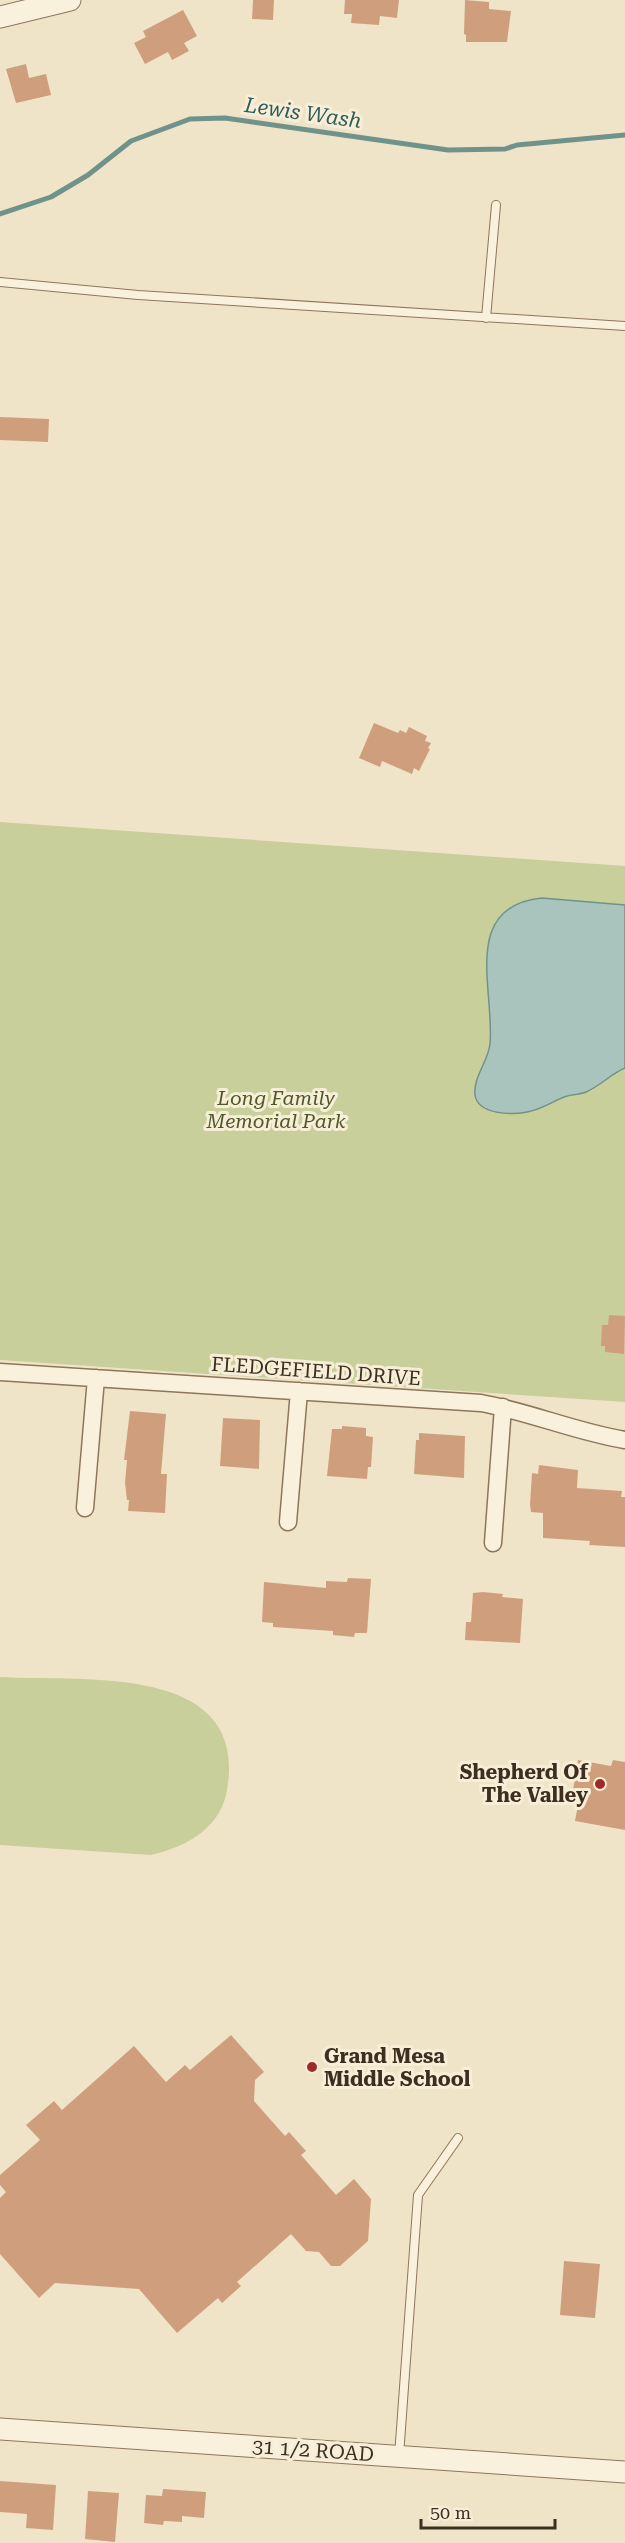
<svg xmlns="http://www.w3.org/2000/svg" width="625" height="2543" viewBox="0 0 625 2543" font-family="'Roboto Serif',serif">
	<rect width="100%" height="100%" fill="#f0e4c8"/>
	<path fill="#c9cf9b" d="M0,822L625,866V1402L0,1360Z
		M0,1677C83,1682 254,1661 226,1795C218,1830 183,1848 151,1855L0,1845Z"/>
	<path fill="#a9c4bc" stroke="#6f938a" stroke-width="1.5" d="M542,898L625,905V1068C611,1074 600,1086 586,1092C579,1095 572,1094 564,1097C552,1102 540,1110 527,1112C512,1115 478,1115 475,1095C473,1077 488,1062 490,1044C495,991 460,906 542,898Z"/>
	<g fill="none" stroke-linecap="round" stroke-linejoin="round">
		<path stroke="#6f938a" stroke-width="5" d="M0,214L51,197L88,175L131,141L190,119L225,118L448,150L505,149L517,145L625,135"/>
	</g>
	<path fill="#cf9f7d" d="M253,0H274L273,20L252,19Z
		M345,0H399L397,18L380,16L379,25L351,23L352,14H344Z
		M465,0L489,2V9L511,11L507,42H466V35L464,34Z
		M183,10L197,36L184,43L189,51L172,60L168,52L145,64L134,43L146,37L143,31Z
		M26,64L29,78L46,74L51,95L16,103L6,69Z
		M0,417L49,419L48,442L0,440Z
		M374,723L398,733L400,730L406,733L409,727L427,736L425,741L431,743L428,748L430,749L419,771L414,768L412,774L382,761L380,767L359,758Z
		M609,1315L625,1316L624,1354L605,1352V1346H601L602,1325H608Z
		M130,1411L166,1414L161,1474H167L165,1513L128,1511L129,1500H127L125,1483L127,1460H124Z
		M223,1418L260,1420L259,1469L220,1466Z
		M342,1426L366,1428V1436L373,1437L371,1467H368L367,1479L327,1476L332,1429H342Z
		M419,1433L465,1436L464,1478L414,1474L416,1440H419Z
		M539,1465L578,1470L577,1488L622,1491L621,1497H625V1547L589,1545L590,1541L543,1538V1513L531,1512L530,1504L532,1473L538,1474Z
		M348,1578L371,1579L367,1633H355L354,1637L333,1635V1631L273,1627V1623L262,1622L264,1582L326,1588V1581L347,1582Z
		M483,1592L503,1594L502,1597L523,1599L520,1643L465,1640L466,1622H471L473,1593Z
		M578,1760L611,1766L613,1760L625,1762V1830L575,1821L578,1805L571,1802Z
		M231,2035L264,2072L255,2080L254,2101L285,2136L289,2132L306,2151L301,2155L336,2195L354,2179L371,2199L368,2241L340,2266H331L319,2252L306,2251L291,2234L237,2282L241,2286L222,2303L218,2298L177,2333L139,2289L55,2283L39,2298L0,2254V2198L6,2192L0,2185V2175L40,2140L26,2125L54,2101L62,2110L134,2046L166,2082L185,2065L190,2070Z
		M564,2261L600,2264L595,2318L560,2315Z
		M0,2481L56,2485L53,2530L26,2528L27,2514L0,2512Z
		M163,2489L206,2492L204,2518L182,2516V2522L164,2521L163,2525L144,2523L146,2495L162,2496Z
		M88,2491L119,2493L115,2542L85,2539Z"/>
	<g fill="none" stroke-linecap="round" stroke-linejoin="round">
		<g stroke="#8d765c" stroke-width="10">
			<path id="service" d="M0,282L138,295L625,326
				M486,318L496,205
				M399,2456L418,2195L458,2138"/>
		</g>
		<g stroke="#8d765c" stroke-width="19">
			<path id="minor" d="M0,1372L481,1403C530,1412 576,1432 625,1440
				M85,1508L96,1378
				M288,1522L299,1391
				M493,1543L503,1407"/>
		</g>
		<g stroke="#8d765c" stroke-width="23">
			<path id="tertiary" d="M0,17L70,0
				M0,2429L625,2472"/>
		</g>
		<use href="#service" stroke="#faf1dc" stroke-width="8"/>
		<use href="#minor" stroke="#faf1dc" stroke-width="16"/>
		<use href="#tertiary" stroke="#faf1dc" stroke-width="21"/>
	</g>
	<g fill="#9e2a2b" stroke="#f7eed8" stroke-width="2">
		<circle cx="600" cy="1784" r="6"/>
		<circle cx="312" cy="2067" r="6"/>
	</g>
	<g text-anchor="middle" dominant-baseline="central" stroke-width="6" stroke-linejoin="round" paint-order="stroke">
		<g font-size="20" font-style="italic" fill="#4d5a26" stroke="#f7eed8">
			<text x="276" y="1098">Long Family<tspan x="276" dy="23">Memorial Park</tspan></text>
		</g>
		<g font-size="20" fill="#3d2e20" stroke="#f7eed8">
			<text transform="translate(316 1371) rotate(4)">FLEDGEFIELD DRIVE</text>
			<text transform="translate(313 2450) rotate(4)">31 1/2 ROAD</text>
		</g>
		<g font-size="20" font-weight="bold" fill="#3d2e20" stroke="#f7eed8" text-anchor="end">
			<text x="588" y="1772">Shepherd Of<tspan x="588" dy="23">The Valley</tspan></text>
			<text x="324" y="2056" text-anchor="start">Grand Mesa<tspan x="324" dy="23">Middle School</tspan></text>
		</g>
		<g font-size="21" font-style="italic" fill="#2f5d5a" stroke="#f7eed8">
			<text transform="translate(303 113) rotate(8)">Lewis Wash</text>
		</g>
	</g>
	<path d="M421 2519v9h134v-9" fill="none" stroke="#3d2e20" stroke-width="3"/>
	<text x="430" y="2519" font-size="18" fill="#3d2e20" stroke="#f7eed8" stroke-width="4.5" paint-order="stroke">50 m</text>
</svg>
